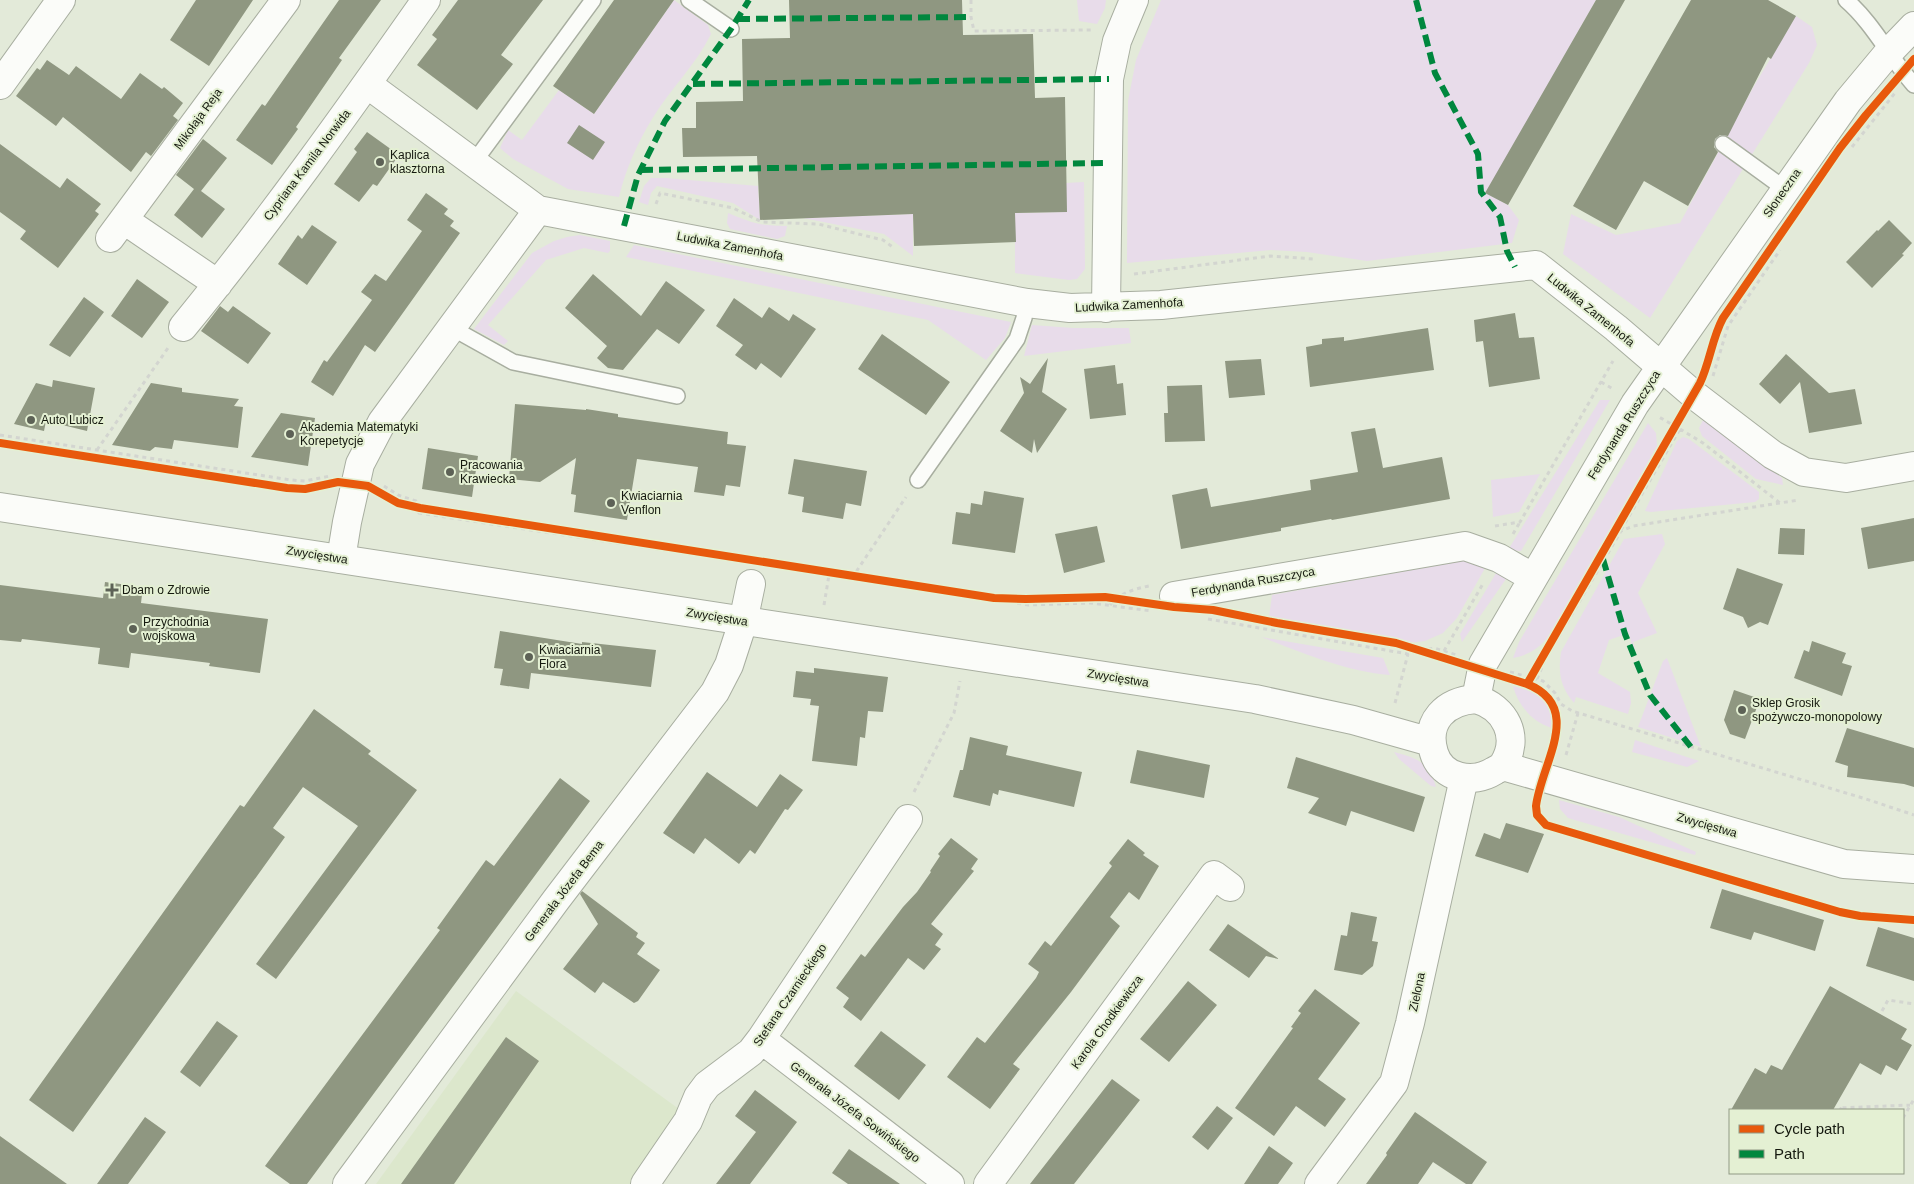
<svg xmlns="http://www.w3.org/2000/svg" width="1914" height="1184" viewBox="0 0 1914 1184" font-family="Arial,sans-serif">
	<rect width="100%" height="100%" fill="#e3ead9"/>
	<path fill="#dce7cc" d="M516,991L679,1109L630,1184H376Z"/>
	<path fill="#e8dcea" d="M674,0L708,25L711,34C696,65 670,89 652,119C637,144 626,168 619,197L568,189L513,159L500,148L508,130L522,140L559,90L594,114Z
		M1077,0H1106L1105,8L1097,24L1079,21Z
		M1161,0H1596L1486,193L1508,205L1519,220L1512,243L1367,261L1307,252L1271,250L1127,263L1128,101L1136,60Z
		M1796,16L1812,27L1817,45L1809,63L1650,318L1563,254L1571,214L1616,235L1680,223L1754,86Z
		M651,178H666L758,186L760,220L733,203L657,186L651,193L648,205L639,202L644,186Z
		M1084,182L1085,269L1077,279L1069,280L1015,273V213L1066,212V183Z
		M728,213C752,223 761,226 787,226L785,236L777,239L730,229L727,223Z
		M913,214V256L884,234L803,218Z
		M580,235L610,241V251L608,253L584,248L546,260L488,325L508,341L504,345L474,329L532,253L554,241L567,237Z
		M634,245L1011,322L1005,338L986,360L928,320L626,257Z
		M1032,325L1073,328H1129L1131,343L1024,356Z
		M1600,400H1610L1521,551L1508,550Z
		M1704,418L1782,478L1783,485L1756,479L1702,436L1699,428Z
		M1648,423L1656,433L1657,446L1551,634C1540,647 1530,655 1513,658L1519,642Z
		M1683,437L1689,439L1759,492V499L1755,502L1651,512L1645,511L1677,441Z
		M1540,474L1519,512L1493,517L1491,480Z
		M1662,534L1665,544L1638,593L1657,633L1633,642L1635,649L1633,650L1629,633L1609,640L1598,673L1630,692L1631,703L1628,714L1576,697L1574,703C1560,686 1558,673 1561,652L1624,539Z
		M1480,558L1489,561L1457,618L1443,633L1425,641L1410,643L1386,637L1269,617L1272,595Z
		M1499,568L1506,579L1462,642L1460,634Z
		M1261,637L1383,658L1390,675C1344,671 1304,653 1261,637Z
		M1667,658L1701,747L1638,727L1663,661Z
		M1513,686C1537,692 1554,700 1552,728C1532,722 1518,705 1513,686Z
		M1635,740L1699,761L1687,767L1632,752Z
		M1394,752C1417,758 1429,762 1436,787L1431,786L1399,759Z
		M1559,800L1619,817L1696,852L1695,855L1568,818L1560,809Z"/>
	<path fill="#8f9781" d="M196,0H253L209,66L170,40Z
		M339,0H381L339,58L342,60L296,127L298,129L272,165L236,140L262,104L265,106Z
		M458,0H543L501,55L513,64L477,110L417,65L437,39L432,35Z
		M614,0H674L594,114L553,86Z
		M789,0H962L963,35L1033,34L1035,98L1065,97L1067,212L1015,213L1016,242L914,246L913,214L760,220L757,156L683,157L682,128H696V102L743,101L742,39L790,38Z
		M1596,0H1625L1508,205L1485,193Z
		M1691,0H1768L1796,16L1771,59L1768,57L1728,136L1720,135L1715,139L1714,147L1718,152L1688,206L1644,181L1616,230L1573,206Z
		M47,60L69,75L76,66L121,99L140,73L162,89L164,87L183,103L173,116L178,120L151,156L146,152L131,172L63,117L56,126L16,96L37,68L40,70Z
		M579,125L605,142L593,160L567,143Z
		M367,132L399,155L377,186L373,184L359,202L334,184L357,152L354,149Z
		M203,139L227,158L201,191L225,209L202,238L174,215L194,189L176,175Z
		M0,144L60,188L67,178L101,204L95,211L99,214L58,268L20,239L26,231L0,212Z
		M426,193L448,209L444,214L454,221L450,226L460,233L375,352L365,345L333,396L311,382L324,360L327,362L372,300L361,292L375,274L386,281L422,231L407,220Z
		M1889,220L1912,243L1902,254L1904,255L1872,288L1846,262L1877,230L1878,231Z
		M312,225L337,242L307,285L278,264L298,235L302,239Z
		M593,274L641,316L666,281L705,310L679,344L657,329L623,370L608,368L597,358L607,346L565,308Z
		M137,279L169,302L142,338L111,316Z
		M84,297L104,312L70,357L49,345Z
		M734,298L762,318L769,307L789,321L793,314L816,329L781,378L761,363L756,370L735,355L743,345L716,326Z
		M220,306L228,312L233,306L271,333L248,364L201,331Z
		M1515,313L1519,338L1534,337L1540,379L1489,387L1483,341L1476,342L1474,320Z
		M1428,328L1434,370L1310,387L1306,347L1322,344V339L1344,337V341Z
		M882,334L950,382L926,415L858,369Z
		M1786,354L1829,393L1855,389L1862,424L1809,433L1800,382L1780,404L1759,384Z
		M1048,358L1042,392L1067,409L1037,453L1034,439L1032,453L1000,431L1024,393L1020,377L1030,384Z
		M1261,359L1265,395L1229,398L1225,361Z
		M1115,365L1117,384L1123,383L1126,415L1090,419L1084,369Z
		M53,380L95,388L87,431L46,421L44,431L14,424L36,383L52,387Z
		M151,383L182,388V392L239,399L234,406L243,407L238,448L174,440L172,449L155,447L150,451L112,445Z
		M1202,385L1205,441L1165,442L1164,413H1168L1167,386Z
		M515,404L586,410V409L618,414V417L728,432L727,444L746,446L740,487L726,485L724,496L694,492L698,467L637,459L627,520L574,512L576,495L571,494L576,458L540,482L509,479Z
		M281,413L315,418L308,466L251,457Z
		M1375,428L1383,468L1442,457L1450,499L1332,520L1331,519L1281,528V531L1181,549L1172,495L1207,488L1211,507L1311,490L1310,480L1358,472L1351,432Z
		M428,448L478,456L472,497L422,489Z
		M794,459L867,471L861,506L846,503L843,519L802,512L804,497L788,494Z
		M984,491L1024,498L1015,553L952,544L956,512L970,514L971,503L982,505Z
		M1914,518V561L1868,569L1861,528Z
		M1097,526L1105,562L1064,573L1055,534Z
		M1780,528L1805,529L1804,555L1778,554Z
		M1737,568L1783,584L1768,625L1760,622L1748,628L1743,617L1723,609Z
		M105,582L143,587L141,603L268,619L260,673L209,666L210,663L131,653L129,668L98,664L100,648L22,639L21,642L0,640V585L103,598Z
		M500,631L582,644V642L656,650L651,687L531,673L529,689L500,685L503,669L494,668Z
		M1812,641L1846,653L1842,663L1852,666L1842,696L1794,678L1804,650L1809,652Z
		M814,668L888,677L883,712L868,711L865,738L860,737L857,766L812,761L819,706L810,705L811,699L793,697L796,671L814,673Z
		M1734,690L1760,699L1745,739L1730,734L1724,720Z
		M314,709L371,751L368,754L417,790L276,979L256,964L358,826L303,787L273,828L285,837L73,1132L29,1100L240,805L244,807Z
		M1847,728L1914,748V787L1904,784L1847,777L1848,766L1835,762Z
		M970,737L1008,746L1006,755L1082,772L1074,807L999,790L998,795L993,793L990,806L953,797L960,770H963Z
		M1137,750L1210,765L1204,798L1130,783Z
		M1296,757L1425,797L1414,832L1351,811L1346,826L1308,813L1319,798L1287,788Z
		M707,772L757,807L780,774L803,790L788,810L785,809L755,854L750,850L739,864L705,838L694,854L663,833Z
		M560,778L590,801L307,1184H290L265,1166L440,930L437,928L486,860L494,866Z
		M1506,823L1544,834L1528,873L1475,856L1484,833L1500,839Z
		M951,838L978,859L971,869L974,871L931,924L943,934L935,945L941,949L924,970L908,958L861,1021L843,1007L849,998L836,988L861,954L865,957L903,907L917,892L931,872L930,871L940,856L938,854Z
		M1128,839L1145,853L1143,855L1159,866L1139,900L1129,892L1110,917L1120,926L1071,992L1013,1064L1020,1069L990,1109L947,1077L977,1037L985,1043L1036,978L1039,972L1028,964L1045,941L1051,946L1112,866L1109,863Z
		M1722,889L1824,920L1815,951L1754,932L1751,940L1710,928Z
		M582,891L638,933L636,937L645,943L637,954L660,970L638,1001L634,1003L603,982L595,993L563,969L598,924L580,894Z
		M1351,912L1377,917L1372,941L1378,942L1373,966L1362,975L1334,970L1341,935L1347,936Z
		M1228,924L1279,959L1266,956L1249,978L1209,950Z
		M1878,927L1914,938V981L1866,966Z
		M1188,981L1217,1005L1169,1062L1140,1039Z
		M1830,986L1907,1029L1901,1039L1912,1045L1897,1071L1886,1065L1881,1075L1860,1063L1833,1110H1731L1755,1068L1766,1074L1771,1065L1782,1070Z
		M1315,989L1360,1023L1318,1079L1346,1099L1325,1127L1296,1106L1274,1136L1235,1108L1293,1028L1291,1027L1301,1013L1298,1011Z
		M217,1021L238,1036L200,1087L180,1072Z
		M881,1031L926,1065L899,1100L854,1066Z
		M506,1037L539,1061L454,1184H401Z
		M1112,1079L1140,1100L1074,1184H1030Z
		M755,1090L797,1122L750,1184H716L756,1132L735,1116Z
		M1217,1106L1233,1118L1208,1150L1192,1137Z
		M1415,1112L1487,1162L1472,1184H1466L1433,1162L1418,1184H1366L1387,1155L1386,1153Z
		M145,1117L166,1132L128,1184H97Z
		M0,1136L67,1184H0Z
		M1269,1146L1293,1163L1278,1184H1244Z
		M849,1149L900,1184H848L832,1173Z"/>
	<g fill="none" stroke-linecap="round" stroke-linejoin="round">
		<g stroke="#a8aea0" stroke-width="18">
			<path id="service" d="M689,0L731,29
				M1846,0C1873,23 1890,58 1914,85
				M1723,144L1785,189
				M474,162L593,0
				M452,328L513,362L677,396
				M918,480L1017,339L1024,318L1027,303"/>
		</g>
		<g stroke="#a8aea0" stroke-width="30">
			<path id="minor" d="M367,84L538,210L1027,303L1070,308L1161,305L1536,265L1616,328L1693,394L1773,455L1804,472L1846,478L1914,466
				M0,85L61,0
				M124,220L218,284
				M110,238L286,0
				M1106,308L1109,79L1117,41L1134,0
				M183,327C269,222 348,111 426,0
				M341,559L347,522L360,464L382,422L538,210
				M1174,596L1465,546L1499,558L1532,577
				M1476,699L1483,664L1635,404L1848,101L1888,53L1914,26
				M761,1039L950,1184
				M347,1184L556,900L715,692L729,665L743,622L751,584
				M645,1184L688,1121L698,1097L707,1085L751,1052L761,1039L908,819
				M988,1184L1214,875L1230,887
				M1319,1184L1394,1083L1410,1023L1464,778"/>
		</g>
		<g stroke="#a8aea0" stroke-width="30">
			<path id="secondary" d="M0,507L1255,699L1353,720L1431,742
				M1476,699C1505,707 1521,737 1503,765C1501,768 1497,769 1494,771C1473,784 1442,779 1434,753C1424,721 1446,701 1476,699Z
				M1503,766L1844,864L1914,869"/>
		</g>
		<path stroke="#d3d5d0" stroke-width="3" stroke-dasharray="4 4" stroke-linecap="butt" d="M971,0V17L974,31L1092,30
			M1852,147L1895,93
			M656,204L660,193L733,208L762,222L818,224L883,240L894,248
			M1134,274L1270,256L1314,259
			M1713,376L1728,326L1780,250
			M1601,382L1613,389
			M1680,429L1703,443L1780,503
			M0,435L291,480L305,481L330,476
			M97,450L168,348
			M384,486L398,495L416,501L420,508L419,513L736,561
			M1495,526L1520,522L1613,361
			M1621,530L1680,429L1659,417
			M1513,534L1520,522
			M772,566L1029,605L1091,603L1152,611
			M852,578L906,497
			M824,605L829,575
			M1110,605C1120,593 1134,589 1149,586
			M1208,619L1408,654L1434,648L1456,655
			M1444,651L1484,582
			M1510,672L1543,681L1555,693L1561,704L1572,711L1866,799L1914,815
			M1537,679L1545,660L1621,531L1633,526L1799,500
			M1395,703L1408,654
			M1566,755L1578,713
			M914,792L954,713L960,681
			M1882,1011L1888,1000L1914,1004
			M1843,1110L1839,1108L1910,1105
			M1903,1118L1914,1099"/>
		<use href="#service" stroke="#fbfcf9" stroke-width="15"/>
		<use href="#minor" stroke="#fbfcf9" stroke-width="28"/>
		<use href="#secondary" stroke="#fbfcf9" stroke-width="28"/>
		<path stroke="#00873e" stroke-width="6" stroke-dasharray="12 6" stroke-linecap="butt" d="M1416,0L1435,73L1478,154L1481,192L1500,217L1507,251L1515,267
			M738,19L971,17
			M693,84L1109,79
			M641,170L1107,163
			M624,226L638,175L665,121L731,29L749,0
			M1603,559L1625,634L1650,695L1691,747"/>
		<g stroke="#e4f0d3" stroke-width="11">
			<path id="cycleway" d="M0,443L287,488L305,489L338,482L368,486L398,503L420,508L994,598L1026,599L1105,597L1174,607L1213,610L1277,623L1396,643L1527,684C1585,707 1541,764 1536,806L1537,815L1546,825L1840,912L1860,916L1914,920
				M1527,684L1700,383C1710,362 1712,338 1723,318L1840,148L1866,115L1914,59"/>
		</g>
		<use href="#cycleway" stroke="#e8590c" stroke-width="8"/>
	</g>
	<g fill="#5d6256" stroke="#e4f0d3" stroke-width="2">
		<circle cx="380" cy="162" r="5"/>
		<circle cx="31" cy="420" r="5"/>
		<circle cx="290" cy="434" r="5"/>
		<circle cx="450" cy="472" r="5"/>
		<circle cx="611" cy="503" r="5"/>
		<path d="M109.5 582.5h5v5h5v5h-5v5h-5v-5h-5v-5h5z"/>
		<circle cx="133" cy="629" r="5"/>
		<circle cx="529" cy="657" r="5"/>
		<circle cx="1742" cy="710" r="5"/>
	</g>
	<g text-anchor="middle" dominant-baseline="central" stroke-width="4" stroke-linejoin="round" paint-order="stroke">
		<g font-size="12" fill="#15190f" stroke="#e4f0d3">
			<text transform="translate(198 119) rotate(-54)">Mikołaja Reja</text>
			<text transform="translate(307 165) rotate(-53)">Cypriana Kamila Norwida</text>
			<text transform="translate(1782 193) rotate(-55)">Słoneczna</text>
			<text transform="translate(730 246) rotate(11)">Ludwika Zamenhofa</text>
			<text transform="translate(1129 305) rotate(-3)">Ludwika Zamenhofa</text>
			<text transform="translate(1591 310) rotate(39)">Ludwika Zamenhofa</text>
			<text transform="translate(1624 425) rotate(-58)">Ferdynanda Ruszczyca</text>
			<text transform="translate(317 555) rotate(9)">Zwycięstwa</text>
			<text transform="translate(1253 582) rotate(-10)">Ferdynanda Ruszczyca</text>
			<text transform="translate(717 617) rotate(9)">Zwycięstwa</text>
			<text transform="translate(1118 678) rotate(9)">Zwycięstwa</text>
			<text transform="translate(1707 825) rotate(16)">Zwycięstwa</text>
			<text transform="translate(564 891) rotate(-53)">Generała Józefa Bema</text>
			<text transform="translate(1417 992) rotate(-78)">Zielona</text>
			<text transform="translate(790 995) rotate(-56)">Stefana Czarnieckiego</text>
			<text transform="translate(1107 1022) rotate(-54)">Karola Chodkiewicza</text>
			<text transform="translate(855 1112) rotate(37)">Generała Józefa Sowińskiego</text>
		</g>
		<g font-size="12" fill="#15190f" stroke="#e4f0d3" text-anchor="start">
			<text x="390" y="155">Kaplica<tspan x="390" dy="14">klasztorna</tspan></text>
			<text x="41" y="420">Auto Lubicz</text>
			<text x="300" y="427">Akademia Matematyki<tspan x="300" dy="14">Korepetycje</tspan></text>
			<text x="460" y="465">Pracowania<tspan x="460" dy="14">Krawiecka</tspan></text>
			<text x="621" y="496">Kwiaciarnia<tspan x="621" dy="14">Venflon</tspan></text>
			<text x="122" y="590">Dbam o Zdrowie</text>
			<text x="143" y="622">Przychodnia<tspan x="143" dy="14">wojskowa</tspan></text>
			<text x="539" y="650">Kwiaciarnia<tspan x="539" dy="14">Flora</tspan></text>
			<text x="1752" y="703">Sklep Grosik<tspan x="1752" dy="14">spożywczo-monopolowy</tspan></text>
		</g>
	</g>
	<rect x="1729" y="1109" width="175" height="65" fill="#e4f0d3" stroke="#919a85"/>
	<rect x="1739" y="1125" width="25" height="8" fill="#e8590c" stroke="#919a85"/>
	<text x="1774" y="1134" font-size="15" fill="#15190f">Cycle path</text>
	<rect x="1739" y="1150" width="25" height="8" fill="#00873e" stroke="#919a85"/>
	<text x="1774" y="1159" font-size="15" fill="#15190f">Path</text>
</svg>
